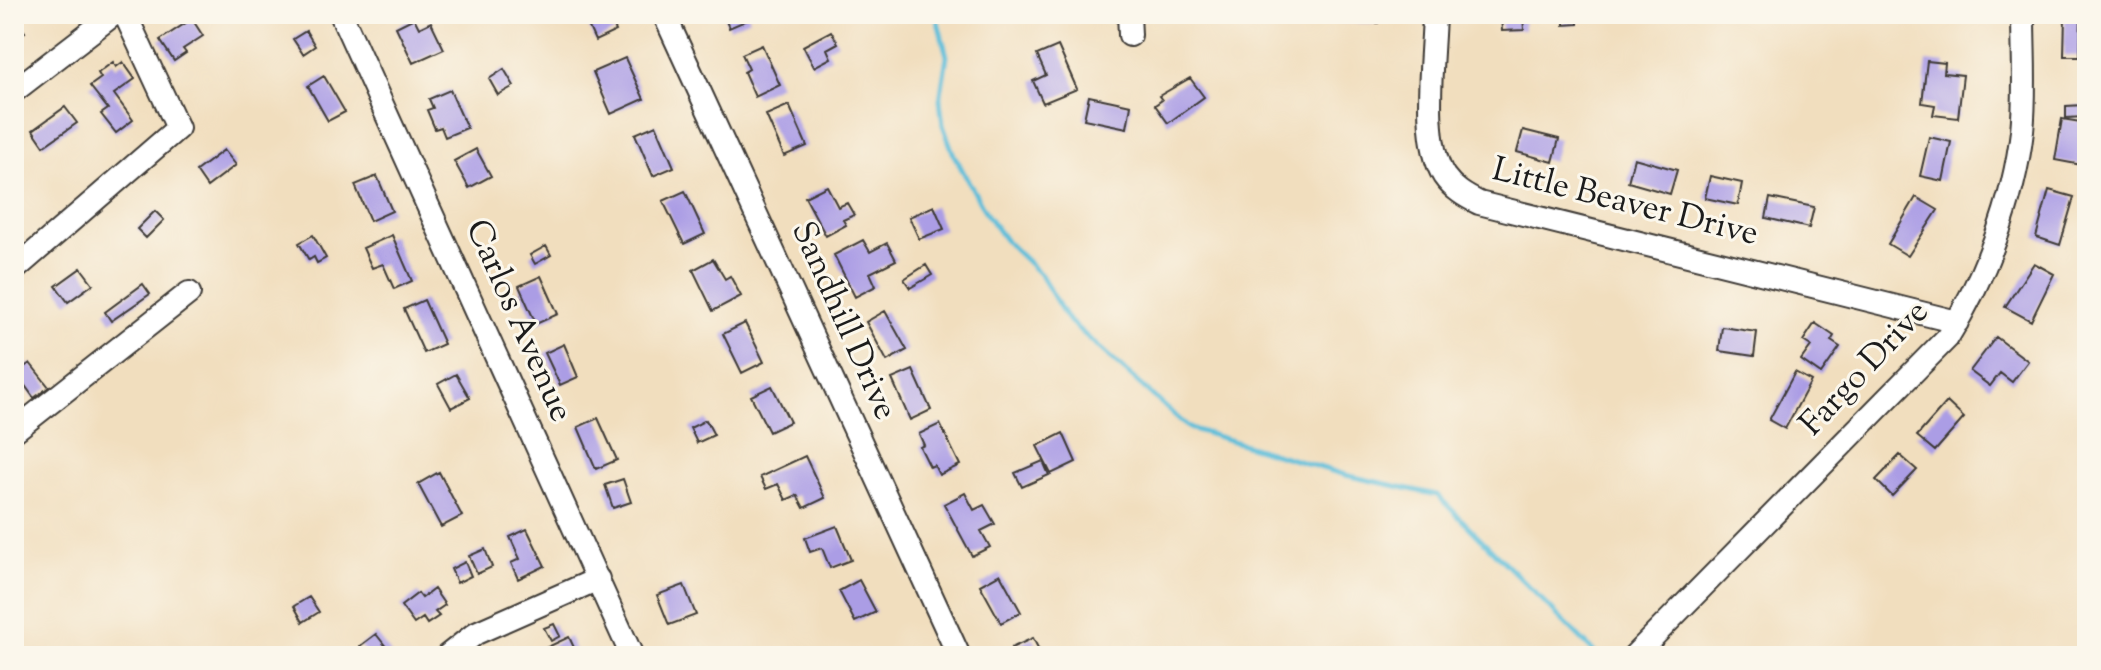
<svg xmlns="http://www.w3.org/2000/svg" width="2101" height="670" viewBox="0 0 2101 670" font-family="'Sorts Mill Goudy',serif">
	<rect width="100%" height="100%" fill="#fbf7ec"/>
	<filter id="ink" filterUnits="userSpaceOnUse"><feTurbulence type="fractalNoise" baseFrequency=".0125" numOctaves="2"/><feDisplacementMap in="SourceGraphic" scale="16" xChannelSelector="R" yChannelSelector="G"/><feConvolveMatrix kernelMatrix="1 2 1 2 8 2 1 2 1" color-interpolation-filters="sRGB"/></filter>
	<filter id="wash" filterUnits="userSpaceOnUse"><feTurbulence type="fractalNoise" baseFrequency=".006" numOctaves="4" result="noise"/><feDisplacementMap in="SourceGraphic" scale="32" xChannelSelector="R" yChannelSelector="G"/><feGaussianBlur stdDeviation="1.8" result="paint"/><feColorMatrix in="noise" values="0 0 0 0 0 0 0 0 0 0 0 0 0 0 0 0 0 1.4 0 .05"/><feComposite in="paint" operator="in"/></filter>
	<g filter="url(#wash)">
		<rect width="100%" height="100%" fill="#f1debe"/>
		<g fill="none" stroke-linecap="round" stroke-linejoin="round">
			<path stroke="#5bbdd9" stroke-width="5" d="M936,14L947,56L940,100L943,125L954,155L987,215L1005,240L1041,275L1067,319L1189,428L1345,475L1437,495L1598,656"/>
		</g>
		<g id="blocks">
			<path fill="#ab9de5" d="M583,14H608L616,31L595,41Z
				M723,14H748L750,19L729,28Z
				M1268,14H1312V20L1268,21Z
				M1339,14H1378V23H1339Z
				M1501,14H1523L1524,30L1502,31Z
				M1564,14H1603V16L1578,18V24L1564,25Z
				M2065,15H2081L2080,56H2064Z
				M14,18L25,32L14,40Z
				M414,18L419,28L431,22L444,49L413,63L396,27Z
				M192,19L203,36L183,49L186,53L174,61L160,40Z
				M306,31L315,46L303,54L293,39Z
				M831,31L838,43L827,49L831,58L814,67L803,46Z
				M762,45L780,85L755,97L744,72L749,69L742,54Z
				M1058,46L1077,89L1043,103L1033,81L1046,75L1037,55Z
				M625,58L644,99L611,114L593,72Z
				M1927,61L1945,63L1944,73L1963,75L1958,118L1933,115L1935,105L1922,103Z
				M113,62L116,67L123,62L135,79L114,94L133,120L116,133L101,114L108,109L90,86L101,78L98,73Z
				M504,69L514,86L498,95L489,79Z
				M324,76L345,112L328,121L308,86Z
				M1190,78L1204,97L1168,123L1155,105L1162,100L1159,96Z
				M450,90L467,128L445,137L441,127L435,129L427,110L433,108L429,99Z
				M1089,96L1131,105L1127,128L1084,119Z
				M789,105L807,146L784,156L766,115Z
				M2084,105L2085,117L2066,118V106Z
				M65,107L77,123L44,146L33,130Z
				M2062,119L2087,123V166L2055,160Z
				M656,125L674,167L653,176L635,134Z
				M1523,130L1559,139L1553,162L1517,152Z
				M1929,137L1951,142L1943,181L1920,176Z
				M476,149L491,176L469,188L454,161Z
				M224,150L236,165L207,187L196,171Z
				M1634,158L1677,170L1670,194L1628,182Z
				M377,176L392,211L370,221L355,185Z
				M1710,176L1742,183L1738,205L1705,198Z
				M827,186L838,207L847,203L854,215L843,220L846,225L826,236L805,197Z
				M2049,190L2074,197L2060,245L2036,237Z
				M685,191L705,234L684,244L663,201Z
				M1916,197L1938,210L1908,256L1888,244Z
				M1770,198L1814,207L1809,228L1766,218Z
				M934,206L944,229L919,239L909,217Z
				M155,211L164,220L146,238L137,229Z
				M313,235L326,258L317,263L314,257L309,260L299,243Z
				M392,235L412,281L394,289L383,264L372,268L363,248Z
				M863,240L870,252L887,243L896,260L870,273L876,286L855,297L834,255Z
				M546,246L551,255L535,264L530,255Z
				M713,259L725,279L730,276L741,296L713,311L693,270Z
				M2034,263L2054,274L2031,321L2005,307Z
				M926,265L932,275L910,288L904,279Z
				M81,268L93,284L68,302L56,286Z
				M541,276L558,314L536,324L519,286Z
				M143,284L150,294L111,321L105,312Z
				M424,300L444,344L424,353L404,309Z
				M885,311L907,350L887,361L866,322Z
				M745,323L764,362L742,373L723,334Z
				M1815,323L1834,336L1831,341L1840,347L1821,374L1801,360L1811,346L1803,341Z
				M1722,327L1757,332L1754,356L1719,351Z
				M1996,337L2028,361L2012,382L2000,373L1990,386L1970,371Z
				M564,344L578,377L560,385L545,353Z
				M30,363L49,387L34,398L16,373Z
				M913,370L931,410L910,420L892,379Z
				M1795,372L1811,381L1785,429L1769,420Z
				M456,374L470,398L451,408L438,384Z
				M772,386L790,422L769,432L751,396Z
				M1947,402L1964,418L1935,451L1917,436Z
				M598,418L617,460L596,469L578,427Z
				M706,420L714,435L697,443L690,428Z
				M940,424L960,465L939,475L934,465L930,467L920,447L924,445L919,434Z
				M1063,433L1076,462L1051,474L1037,446Z
				M1900,455L1917,470L1892,496L1876,480Z
				M805,456L825,498L804,508L797,495L786,500L778,484L766,489L760,477Z
				M1043,461L1049,475L1022,487L1015,473Z
				M439,472L462,516L441,527L418,484Z
				M623,479L631,502L613,508L605,485Z
				M965,493L974,510L984,505L995,524L981,531L990,547L972,556L944,504Z
				M837,526L851,560L830,568L822,548L810,552L805,538Z
				M527,529L545,566L518,579L511,563L520,559L510,537Z
				M485,549L492,567L477,574L469,556Z
				M465,562L471,576L457,583L451,569Z
				M1000,574L1021,612L1001,623L980,585Z
				M859,580L876,612L855,622L839,591Z
				M684,585L696,615L669,625L657,595Z
				M434,589L445,605L435,612L439,616L427,624L423,618L414,624L401,606L418,593L422,598Z
				M309,597L319,612L303,622L294,606Z
				M554,624L560,636L551,641L544,628Z
				M376,634L391,653L387,656H368L360,646Z
				M569,637L578,656H539L537,652Z
				M1033,638L1042,656H1015L1011,648Z"/>
		</g>
	</g>
	<g filter="url(#ink)">
		<use href="#blocks" fill-opacity="0" stroke="#3c3934" stroke-width="2"/>
		<g fill="none" stroke-linecap="round" stroke-linejoin="round">
			<g stroke="#3c3934" stroke-width="26">
				<path id="minor" d="M341,14L632,656
					M664,14L959,656
					M1129,14L1130,35
					M1434,14C1433,58 1421,140 1444,176C1453,189 1465,196 1479,203L1957,322
					M14,91L114,14
					M14,270L178,128L125,14
					M14,431L189,293
					M447,656L476,633L598,579
					M1634,656L1947,338C1985,278 2014,201 2022,131C2026,93 2023,52 2023,14"/>
			</g>
			<use href="#minor" stroke="#fff" stroke-width="22"/>
		</g>
	</g>
	<g text-anchor="middle" dominant-baseline="central" stroke-width="6" stroke-linejoin="round" paint-order="stroke">
		<g font-size="34" fill="#1c1c1c" stroke="#fbf7ec">
			<text transform="translate(1625 203) rotate(14)">Little Beaver Drive</text>
			<text transform="translate(518 321) rotate(66)">Carlos Avenue</text>
			<text transform="translate(843 321) rotate(66)">Sandhill Drive</text>
			<text transform="translate(1865 369) rotate(-47)">Fargo Drive</text>
		</g>
	</g>
	<rect width="2101" height="670" fill="none" stroke="#fbf7ec" stroke-width="48"/>
</svg>
